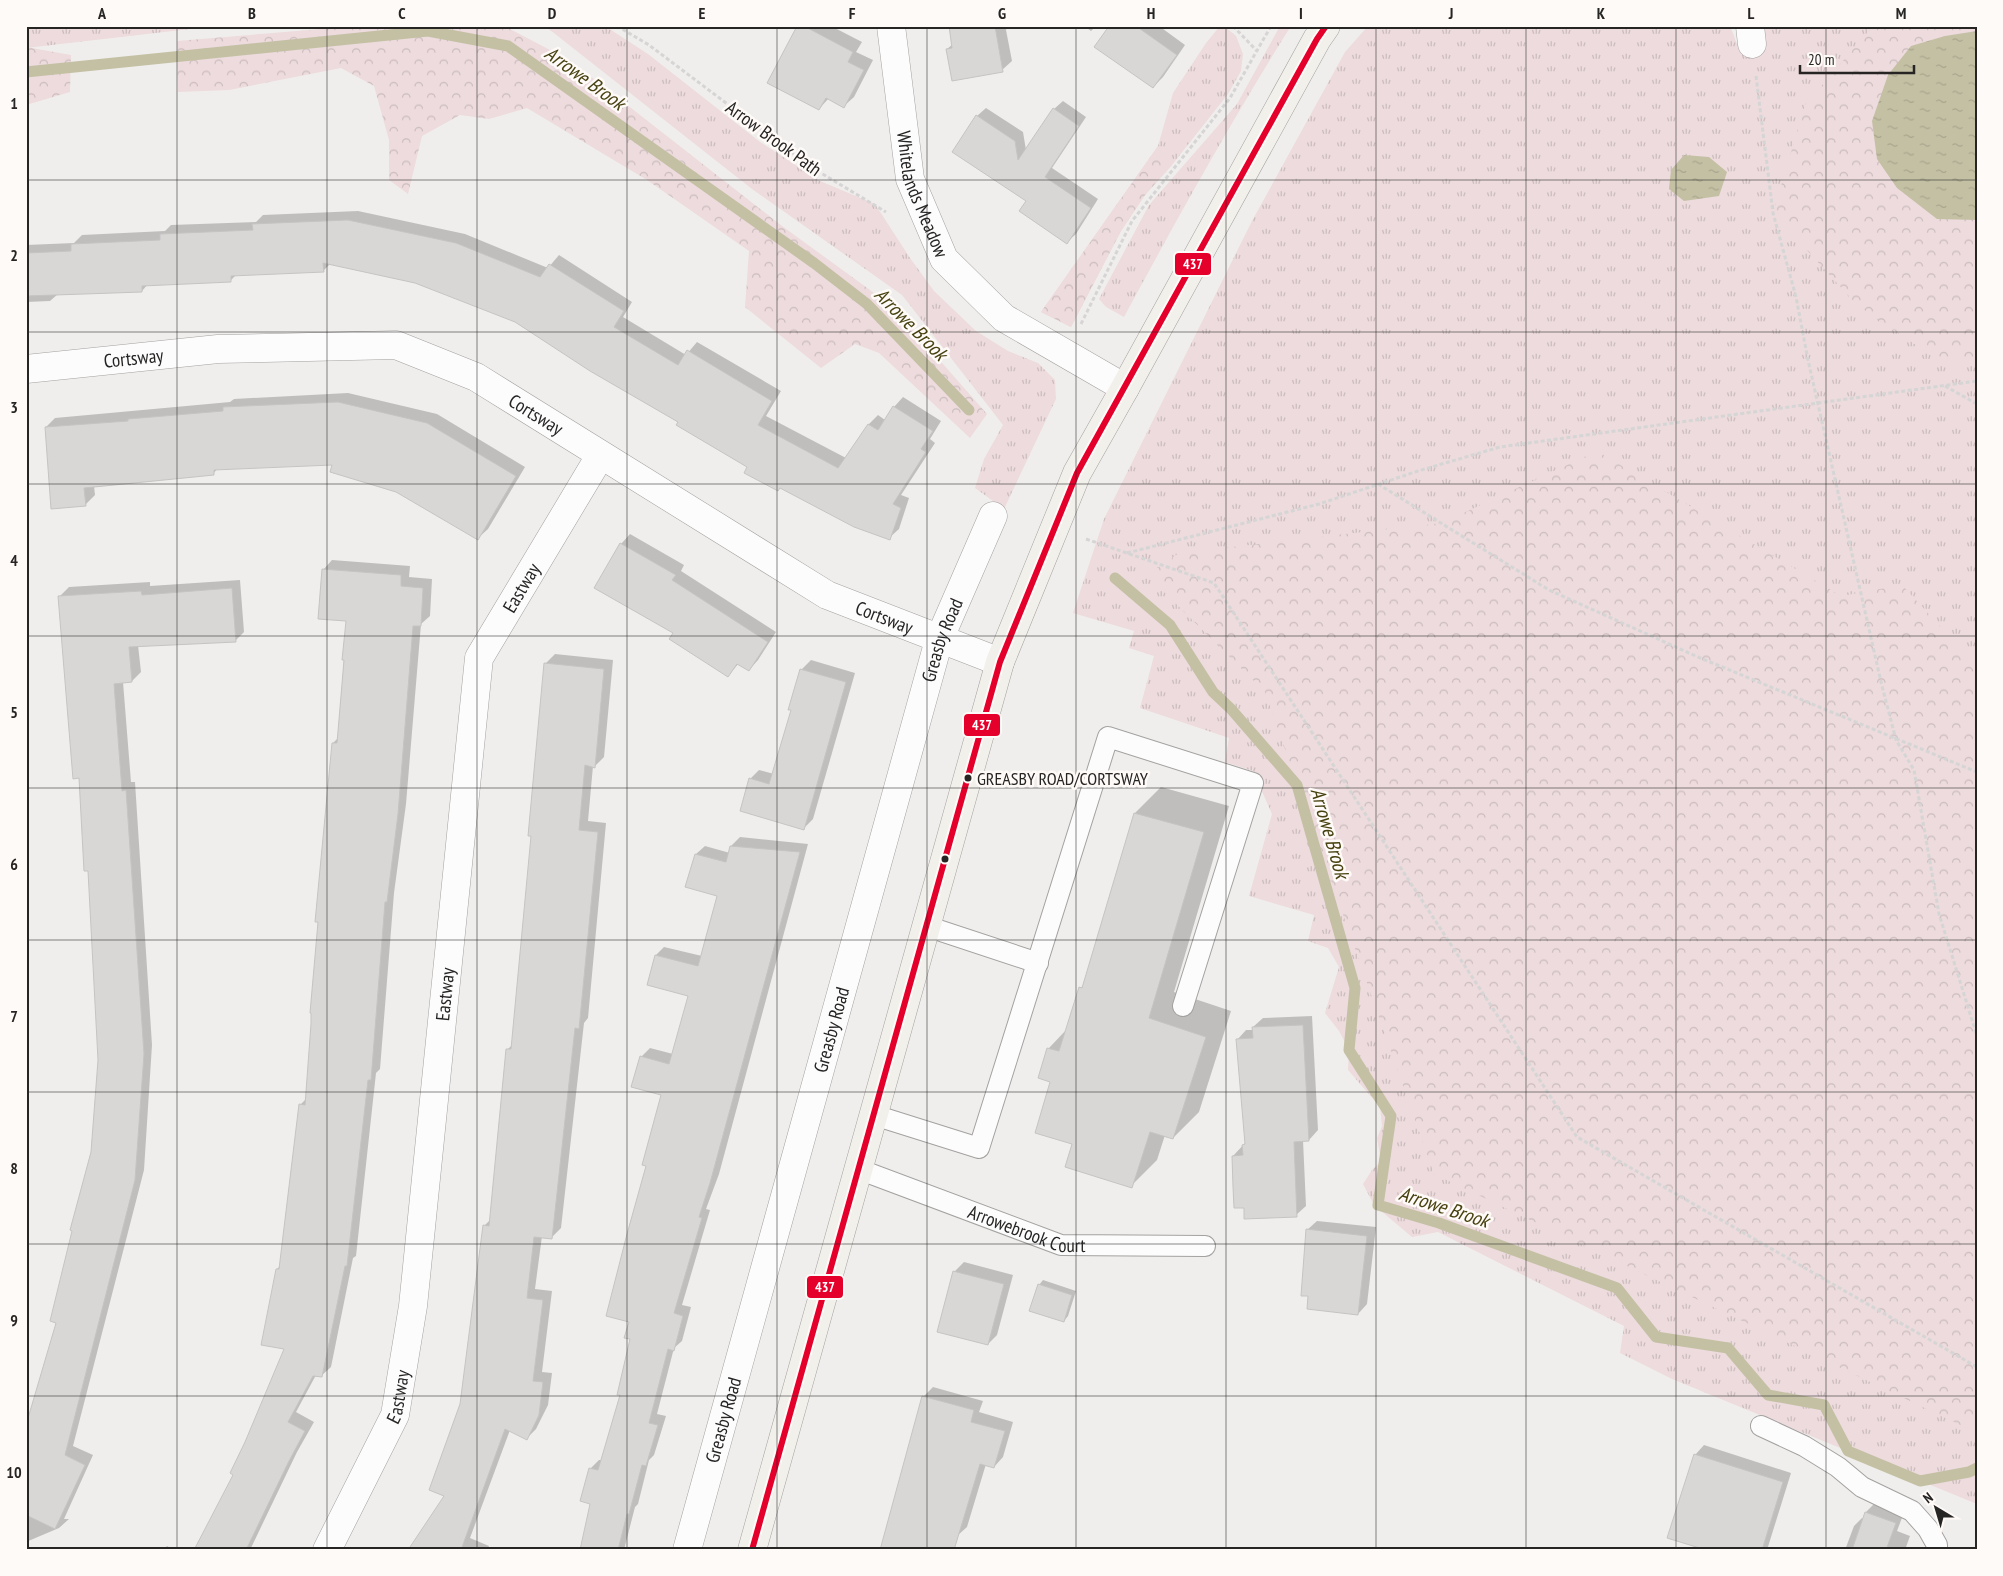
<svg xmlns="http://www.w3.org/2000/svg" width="2003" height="1576" viewBox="0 0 2003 1576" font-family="'PT Sans Narrow',sans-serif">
	<defs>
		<pattern id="grass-tufts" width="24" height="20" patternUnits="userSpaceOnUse" patternTransform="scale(1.25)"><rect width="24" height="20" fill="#eddbdd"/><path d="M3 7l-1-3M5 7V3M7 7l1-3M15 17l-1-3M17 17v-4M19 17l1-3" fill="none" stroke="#cbbcbe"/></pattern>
		<pattern id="forest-crowns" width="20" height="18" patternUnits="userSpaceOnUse" patternTransform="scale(1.25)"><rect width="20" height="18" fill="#eddbdd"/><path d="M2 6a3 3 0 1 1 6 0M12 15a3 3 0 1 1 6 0" fill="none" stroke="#cbbcbe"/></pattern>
		<pattern id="water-ripples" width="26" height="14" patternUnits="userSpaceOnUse" patternTransform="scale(1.25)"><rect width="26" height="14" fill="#c4c0a4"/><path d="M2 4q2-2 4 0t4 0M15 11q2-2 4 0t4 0" fill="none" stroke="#a8a58d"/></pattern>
	</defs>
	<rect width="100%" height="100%" fill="#f0eeec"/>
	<path fill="url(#grass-tufts)" d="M26,26H216L26,48Z
		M545,26H605L648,54L760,142L820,181L875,204L910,258L934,291L976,331L1008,351L1038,363L1055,380L1056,399L1004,509L975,488L984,459L1003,425L902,295L752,189Z
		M1220,26H1224L1236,36L1243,54L1241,71L1228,94L1172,165L1145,195L1121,231L1071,327L1041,312L1158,146L1173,93L1206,43Z
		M1280,26H1291C1231,121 1177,219 1124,317L1106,307L1099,299L1149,205L1237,104Z
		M1368,26H1730L1737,44L1760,43L1766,26H1977V1504L1672,1379L1620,1353L1624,1326L1438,1232L1412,1237L1374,1205L1363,1184L1372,1170L1381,1161L1377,1138L1382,1126L1380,1107L1348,1070L1349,1050L1339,1031L1325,1013L1339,967L1328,948L1308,941L1314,915L1249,896L1272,814L1253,771L1225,762L1229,738L1140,708L1154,656L1129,648L1134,631L1073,613L1104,519L1252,221L1345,52Z"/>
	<path fill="url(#forest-crowns)" d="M357,26H504L571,61L782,226L892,306L987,414L970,438L879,353L855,344L821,368L745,307L749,251L647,180L527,108L489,119L460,115L422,136L408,194L389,180V140L374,86L341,68L229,90L178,92L177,41Z
		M1873,26H1977V359L1944,364L1857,305L1773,213L1805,105Z
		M26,47L71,55L70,92L26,105Z
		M1158,146L1172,165L1145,195L1121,231L1071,327L1041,312Z
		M1597,451L1841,596L1902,585L1977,666V1433L1434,1174L1265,692L1147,575L1179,553L1442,523Z"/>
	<path fill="url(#water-ripples)" d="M1977,31V220L1937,219L1897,188L1877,159L1872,121L1888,75L1911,46L1945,36Z
		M1684,155L1709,157L1727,172L1719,196L1684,201L1669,189L1671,170Z"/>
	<path fill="#0003" d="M799,26H831L862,42L856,52L873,60L854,97L844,106L829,98L819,109Z
		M950,26H1008L1006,30L1012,61L1002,70L947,49L953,44Z
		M1084,26H1096L1091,31Z
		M1124,26H1159L1185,45L1163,77L1153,87Z
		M1063,101L1086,117L1052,168L1098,199L1076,234L1067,242L1027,201L977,116L986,108L1023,132L1026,150L1054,109Z
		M358,211L465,234L548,268L559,255L632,302L623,317L686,355L697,342L781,391L766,416L846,458L869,424L878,415L885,420L894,407L903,397L941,421L930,439L935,443L901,495L909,498L899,529L889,538L749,467L680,422L516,321L416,281L330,264L323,271L237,274L230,281L148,284L142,291L58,294L50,301L26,302V245L74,243L82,235L165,231L171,225L256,222L263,215Z
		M348,393L437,414L525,467L488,529L478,538L397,491L333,463L218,468L213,474L94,486L95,495L85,505L46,427L55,418L230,402L234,399Z
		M630,534L684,565L681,571L776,632L758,660L749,670L739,663L728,676L621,544Z
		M332,560L410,566L409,577L432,579L430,616L421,624L406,804L394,893L380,1069L376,1073L356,1256L353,1258L331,1367L321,1376L316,1375L296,1412L314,1422L297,1452L250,1550H196L235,1474L246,1443L286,1348L277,1269L280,1266L300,1105L307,1098L333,743L338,738L347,620L323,570Z
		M240,580L244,632L235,641L138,645L141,672L132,681L123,682L131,782H135L152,1045L144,1170L73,1446L93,1455L64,1519H69L59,1528L26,1542V1457L58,1322L92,1153L99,1060L89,870L60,596L69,587L150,582V586Z
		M555,654L613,660L604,757L595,766H593L588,821L606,823L588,1018L584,1023L561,1228L551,1238L542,1236L535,1289L552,1291L542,1372L552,1373L548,1405L536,1429L527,1438L510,1430L470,1538L489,1546L487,1550H410L446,1495L462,1405L484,1226L491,1219L508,1049L513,1044L532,835L545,664Z
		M811,660L855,673L813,819L804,828L750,779L759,770L774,774L792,710L801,670Z
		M1161,787L1229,806L1174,992L1231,1011L1199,1112L1173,1138L1165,1135L1157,1160L1131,1186L1074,1143L1052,1081L1039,1077L1049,1048L1067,1029L1081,988L1084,984L1135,813Z
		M740,837L808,844L719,1174L706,1209L710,1210L682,1305L691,1307L682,1341L674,1348L657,1414L666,1416L654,1455L649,1460L638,1504L635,1507L624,1550H581L592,1503L591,1468L599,1460H602L621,1394L631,1338L630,1321L648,1165L662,1094L641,1057L650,1048L673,1054L689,995L656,955L664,947L702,956L719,895L696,854L705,846L730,853L731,846Z
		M1312,1016L1318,1130L1309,1140H1303L1306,1206L1296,1215L1245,1207L1233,1156L1246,1142L1237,1040L1246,1030H1254L1253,1027L1263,1018Z
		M1317,1221L1376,1227L1367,1304L1358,1314L1309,1295L1307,1230Z
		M964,1262L1013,1275L997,1335L988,1344L954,1272Z
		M1043,1280L1076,1291L1068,1316L1064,1321L1039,1285Z
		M933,1387L983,1401L979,1412L1013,1422L1003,1457L994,1467L986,1464L967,1527L957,1536L923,1397Z
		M1704,1445L1791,1473L1767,1550H1710L1695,1455Z
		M1874,1504L1903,1515L1897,1531L1910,1536L1905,1550H1845L1854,1526L1862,1518L1864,1519L1866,1512Z
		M167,1546L174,1550H163Z"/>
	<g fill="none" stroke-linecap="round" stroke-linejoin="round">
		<path stroke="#c4c0a4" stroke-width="11" d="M26,72L428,31L508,46L814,263L867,304L969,410
			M1115,578L1170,625L1213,692L1231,709L1297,785L1355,988L1349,1050L1391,1116L1378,1205L1439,1223L1617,1288L1656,1337L1728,1348L1768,1395L1824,1405L1848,1451L1920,1481L1969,1472L1977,1468"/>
	</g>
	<path fill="#d9d7d6" stroke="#c5c4c3" d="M797,26H804L853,52L848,62L864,70L844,108L826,98L819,110L767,83Z
		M949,26H995L1003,72L952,81L946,49L952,48Z
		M1109,26H1136L1177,55L1153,88L1094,47Z
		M1053,108L1079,126L1045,177L1091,208L1067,244L1019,211L1026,201L952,152L976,115L1015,141L1018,160Z
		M348,220L456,243L540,277L549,264L624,311L614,327L678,365L687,350L772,401L758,425L838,468L868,424L878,430L893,406L933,431L921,449L926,452L893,504L901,508L890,540L854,527L780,488L778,491L744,473L747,467L676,425L678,422L590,371L515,322L415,283L323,263L324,272L231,276V282L142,286V292L26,296V253L71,251V244L160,240V234L253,230L252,224Z
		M338,402L427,423L516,476L478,540L396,492L330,472L332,465L214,470V475L84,488L86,506L51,509L45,427L128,421V419L223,411V407Z
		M620,543L676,575L672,580L768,642L749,671L737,664L728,677L669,639L673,633L594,588Z
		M322,569L401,575V586L423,588L421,626H413L398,814L387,902H385L371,1080H368L347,1266H345L322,1377L313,1376L288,1422L305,1431L288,1463L246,1550H194L233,1475L230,1473L245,1442L284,1349L261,1345L276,1269H279L299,1104L305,1105L311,1024V1013H310L318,922H315L332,743H337L344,660H342L346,621L318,619Z
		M232,588L236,642L129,647L132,682L114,684L122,791L126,790L144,1054L135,1180L65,1455L85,1465L55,1529L26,1515V1425L56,1323L50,1321L72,1231L70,1230L91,1152L98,1060L88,871H84L79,778L73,779L58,596L141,591L142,595Z
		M544,663L604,669L595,768L585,765L579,830L598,832L579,1029L575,1028L552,1239L534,1237L527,1298L543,1300L533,1381L543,1382L539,1415L527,1440L505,1429L461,1550H408L444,1496L429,1490L460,1404L483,1225L489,1226L506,1049H511L531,836H528Z
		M800,669L846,682L804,830L740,811L749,778L769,784L791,710H788Z
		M1134,813L1204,832L1149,1018L1206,1037L1173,1139L1150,1132L1132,1188L1065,1167L1072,1144L1035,1133L1050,1082L1038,1078L1047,1048L1059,1051L1079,987L1082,988Z
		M730,846L800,852L710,1183L699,1217L702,1218L674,1313L683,1316L674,1351L668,1349L649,1423L658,1425L646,1466L642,1465L629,1514H627L618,1550H580L590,1504L580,1501L589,1468L598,1470L620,1395H617L630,1339L624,1338L629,1322L606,1316L627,1234L646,1166L642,1165L661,1095L631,1087L640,1056L669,1064L688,996L647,985L655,955L698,966L717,896L685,887L695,854L726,862Z
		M1303,1025L1309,1141L1294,1142L1297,1217L1244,1219V1208H1234L1233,1187L1232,1156L1243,1155L1242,1145L1245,1144L1236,1039L1253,1038L1252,1027Z
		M1306,1229L1367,1236L1358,1315L1307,1309L1308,1296H1301Z
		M953,1271L1004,1284L988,1345L937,1332Z
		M1038,1284L1072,1295L1064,1322L1029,1311Z
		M922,1396L974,1410L971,1422L1005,1431L994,1468L980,1464L954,1550H880Z
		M1694,1454L1783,1482L1762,1550H1706L1667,1538Z
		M1865,1512L1896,1523L1886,1550H1852Z"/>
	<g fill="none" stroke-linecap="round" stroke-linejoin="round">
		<g stroke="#a3a2a0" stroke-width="22">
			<g id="lane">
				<path d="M926,926L1038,963"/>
				<path d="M874,1115L979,1148L1108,737L1253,783L1183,1006"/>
				<path id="s1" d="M858,1169L1061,1245L1205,1246"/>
				<path d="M1761,1426L1804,1446L1838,1467L1862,1487L1912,1511L1928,1529L1937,1545V1550"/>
			</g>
		</g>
		<g stroke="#a3a2a0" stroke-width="29">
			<g id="street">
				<path id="s2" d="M891,26L910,179L944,259L1004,318L1125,388"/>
				<path d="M1750,26L1752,44"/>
				<path id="s3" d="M26,369L218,349L396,345L476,377L827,595L1000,662"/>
				<path id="s4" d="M327,1550L395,1415L413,1306L479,658L600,456"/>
				<path id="s5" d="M687,1550L939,640L993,516"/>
			</g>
		</g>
		<g stroke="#a3a2a0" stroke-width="29">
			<path id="secondary" d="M752,1550L1000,662L1077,473L1125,388L1317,39L1326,26"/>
		</g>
		<path stroke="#d6d5d5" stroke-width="3" stroke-dasharray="4 2.5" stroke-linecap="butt" d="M617,26L649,45L811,167L886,212
			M1233,26L1257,51
			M1756,76L1773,213L1796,297L1808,360L1881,682L1896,740L1914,770L1939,914L1977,1036
			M1081,324L1132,221L1230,98L1271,26
			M1945,386L1977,404
			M1378,484L1549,590L1698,657L1977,772
			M1086,539L1214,583L1577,1137L1977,1367
			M1127,553L1319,504L1418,471L1500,447L1977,381"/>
		<use href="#lane" stroke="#fdfcfc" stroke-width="20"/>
		<use href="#street" stroke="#fdfcfc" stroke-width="28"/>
		<use href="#secondary" stroke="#f2f0eb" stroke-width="28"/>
		<g stroke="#fefaf8" stroke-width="10">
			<path id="bus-1" d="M752,1550L1000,662L1077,473L1317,39L1326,26"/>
		</g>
		<use href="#bus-1" stroke="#e4002b" stroke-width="6"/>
	</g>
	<path fill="none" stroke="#262524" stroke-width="1" stroke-opacity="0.55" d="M177,26V1550M327,26V1550M477,26V1550M627,26V1550M777,26V1550M927,26V1550M1076,26V1550M1226,26V1550M1376,26V1550M1526,26V1550M1676,26V1550M1826,26V1550M26,180H1977M26,332H1977M26,484H1977M26,636H1977M26,788H1977M26,940H1977M26,1092H1977M26,1244H1977M26,1396H1977"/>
	<g fill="#262524" stroke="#fefaf8" stroke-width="2">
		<circle cx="968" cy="778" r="4.5"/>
		<circle cx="945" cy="859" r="4.5"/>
	</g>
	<g text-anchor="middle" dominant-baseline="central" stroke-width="5" stroke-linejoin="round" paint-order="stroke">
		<g font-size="18" fill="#262524" stroke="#fefaf8" text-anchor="start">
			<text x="977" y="778">GREASBY ROAD/CORTSWAY</text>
		</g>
		<g font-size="19" fill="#262524" stroke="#fefaf8">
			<text transform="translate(774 138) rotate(36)">Arrow Brook Path</text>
			<text stroke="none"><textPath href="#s2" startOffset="172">Whitelands Meadow</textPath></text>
			<text stroke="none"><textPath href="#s3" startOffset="108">Cortsway</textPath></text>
			<text stroke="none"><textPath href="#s3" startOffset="528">Cortsway</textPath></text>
			<text stroke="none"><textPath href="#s4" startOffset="995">Eastway</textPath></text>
			<text stroke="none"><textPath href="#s3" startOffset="932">Cortsway</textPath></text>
			<text stroke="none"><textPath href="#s5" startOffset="945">Greasby Road</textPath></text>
			<text stroke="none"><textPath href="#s4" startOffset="575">Eastway</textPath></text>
			<text stroke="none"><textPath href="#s5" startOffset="540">Greasby Road</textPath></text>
			<text stroke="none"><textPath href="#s1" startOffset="180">Arrowebrook Court</textPath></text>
			<text stroke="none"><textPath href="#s4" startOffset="170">Eastway</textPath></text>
			<text stroke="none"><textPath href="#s5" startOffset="135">Greasby Road</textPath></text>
		</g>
		<g font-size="20" font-style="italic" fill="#484211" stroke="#fefaf8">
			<text transform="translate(585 78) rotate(36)">Arrowe Brook</text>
			<text transform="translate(911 324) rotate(45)">Arrowe Brook</text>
			<text transform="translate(1330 833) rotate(74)">Arrowe Brook</text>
			<text transform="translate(1444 1207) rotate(18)">Arrowe Brook</text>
		</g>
	</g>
	<g stroke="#fefaf8" stroke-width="2">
		<rect x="1174" y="252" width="38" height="24" rx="5" fill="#e4002b"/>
		<rect x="963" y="713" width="38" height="24" rx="5" fill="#e4002b"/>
		<rect x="806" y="1275" width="38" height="24" rx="5" fill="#e4002b"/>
	</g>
	<g font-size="14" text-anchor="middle" font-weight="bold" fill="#fff">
		<text x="1193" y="269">437</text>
		<text x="982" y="730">437</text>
		<text x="825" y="1292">437</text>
	</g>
	<rect width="2003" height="1576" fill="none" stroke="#fefaf8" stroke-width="55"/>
	<g transform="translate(1936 1508) rotate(322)" stroke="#fefaf8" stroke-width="4" paint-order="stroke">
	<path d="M0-4L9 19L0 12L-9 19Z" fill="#262524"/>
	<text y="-8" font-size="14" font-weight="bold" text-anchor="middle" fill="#262524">N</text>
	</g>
	<path d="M1800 65v8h114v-8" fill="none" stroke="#262524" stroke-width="2.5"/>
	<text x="1808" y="65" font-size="15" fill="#262524" stroke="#fefaf8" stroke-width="4" paint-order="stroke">20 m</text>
	<rect x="28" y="28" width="1948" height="1520" fill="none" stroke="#262524" stroke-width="2"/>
	<g font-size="16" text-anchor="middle" font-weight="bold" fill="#262524">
		<text x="102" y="19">A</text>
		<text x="252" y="19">B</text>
		<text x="402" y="19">C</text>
		<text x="552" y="19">D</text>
		<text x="702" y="19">E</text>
		<text x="852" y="19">F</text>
		<text x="1002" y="19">G</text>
		<text x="1151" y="19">H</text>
		<text x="1301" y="19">I</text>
		<text x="1451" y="19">J</text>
		<text x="1601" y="19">K</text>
		<text x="1751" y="19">L</text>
		<text x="1901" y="19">M</text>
		<text x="14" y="109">1</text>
		<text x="14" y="261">2</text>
		<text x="14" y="413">3</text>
		<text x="14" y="566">4</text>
		<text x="14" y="718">5</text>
		<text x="14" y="870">6</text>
		<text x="14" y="1022">7</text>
		<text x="14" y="1174">8</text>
		<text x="14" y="1326">9</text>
		<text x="14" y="1478">10</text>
	</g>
</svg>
